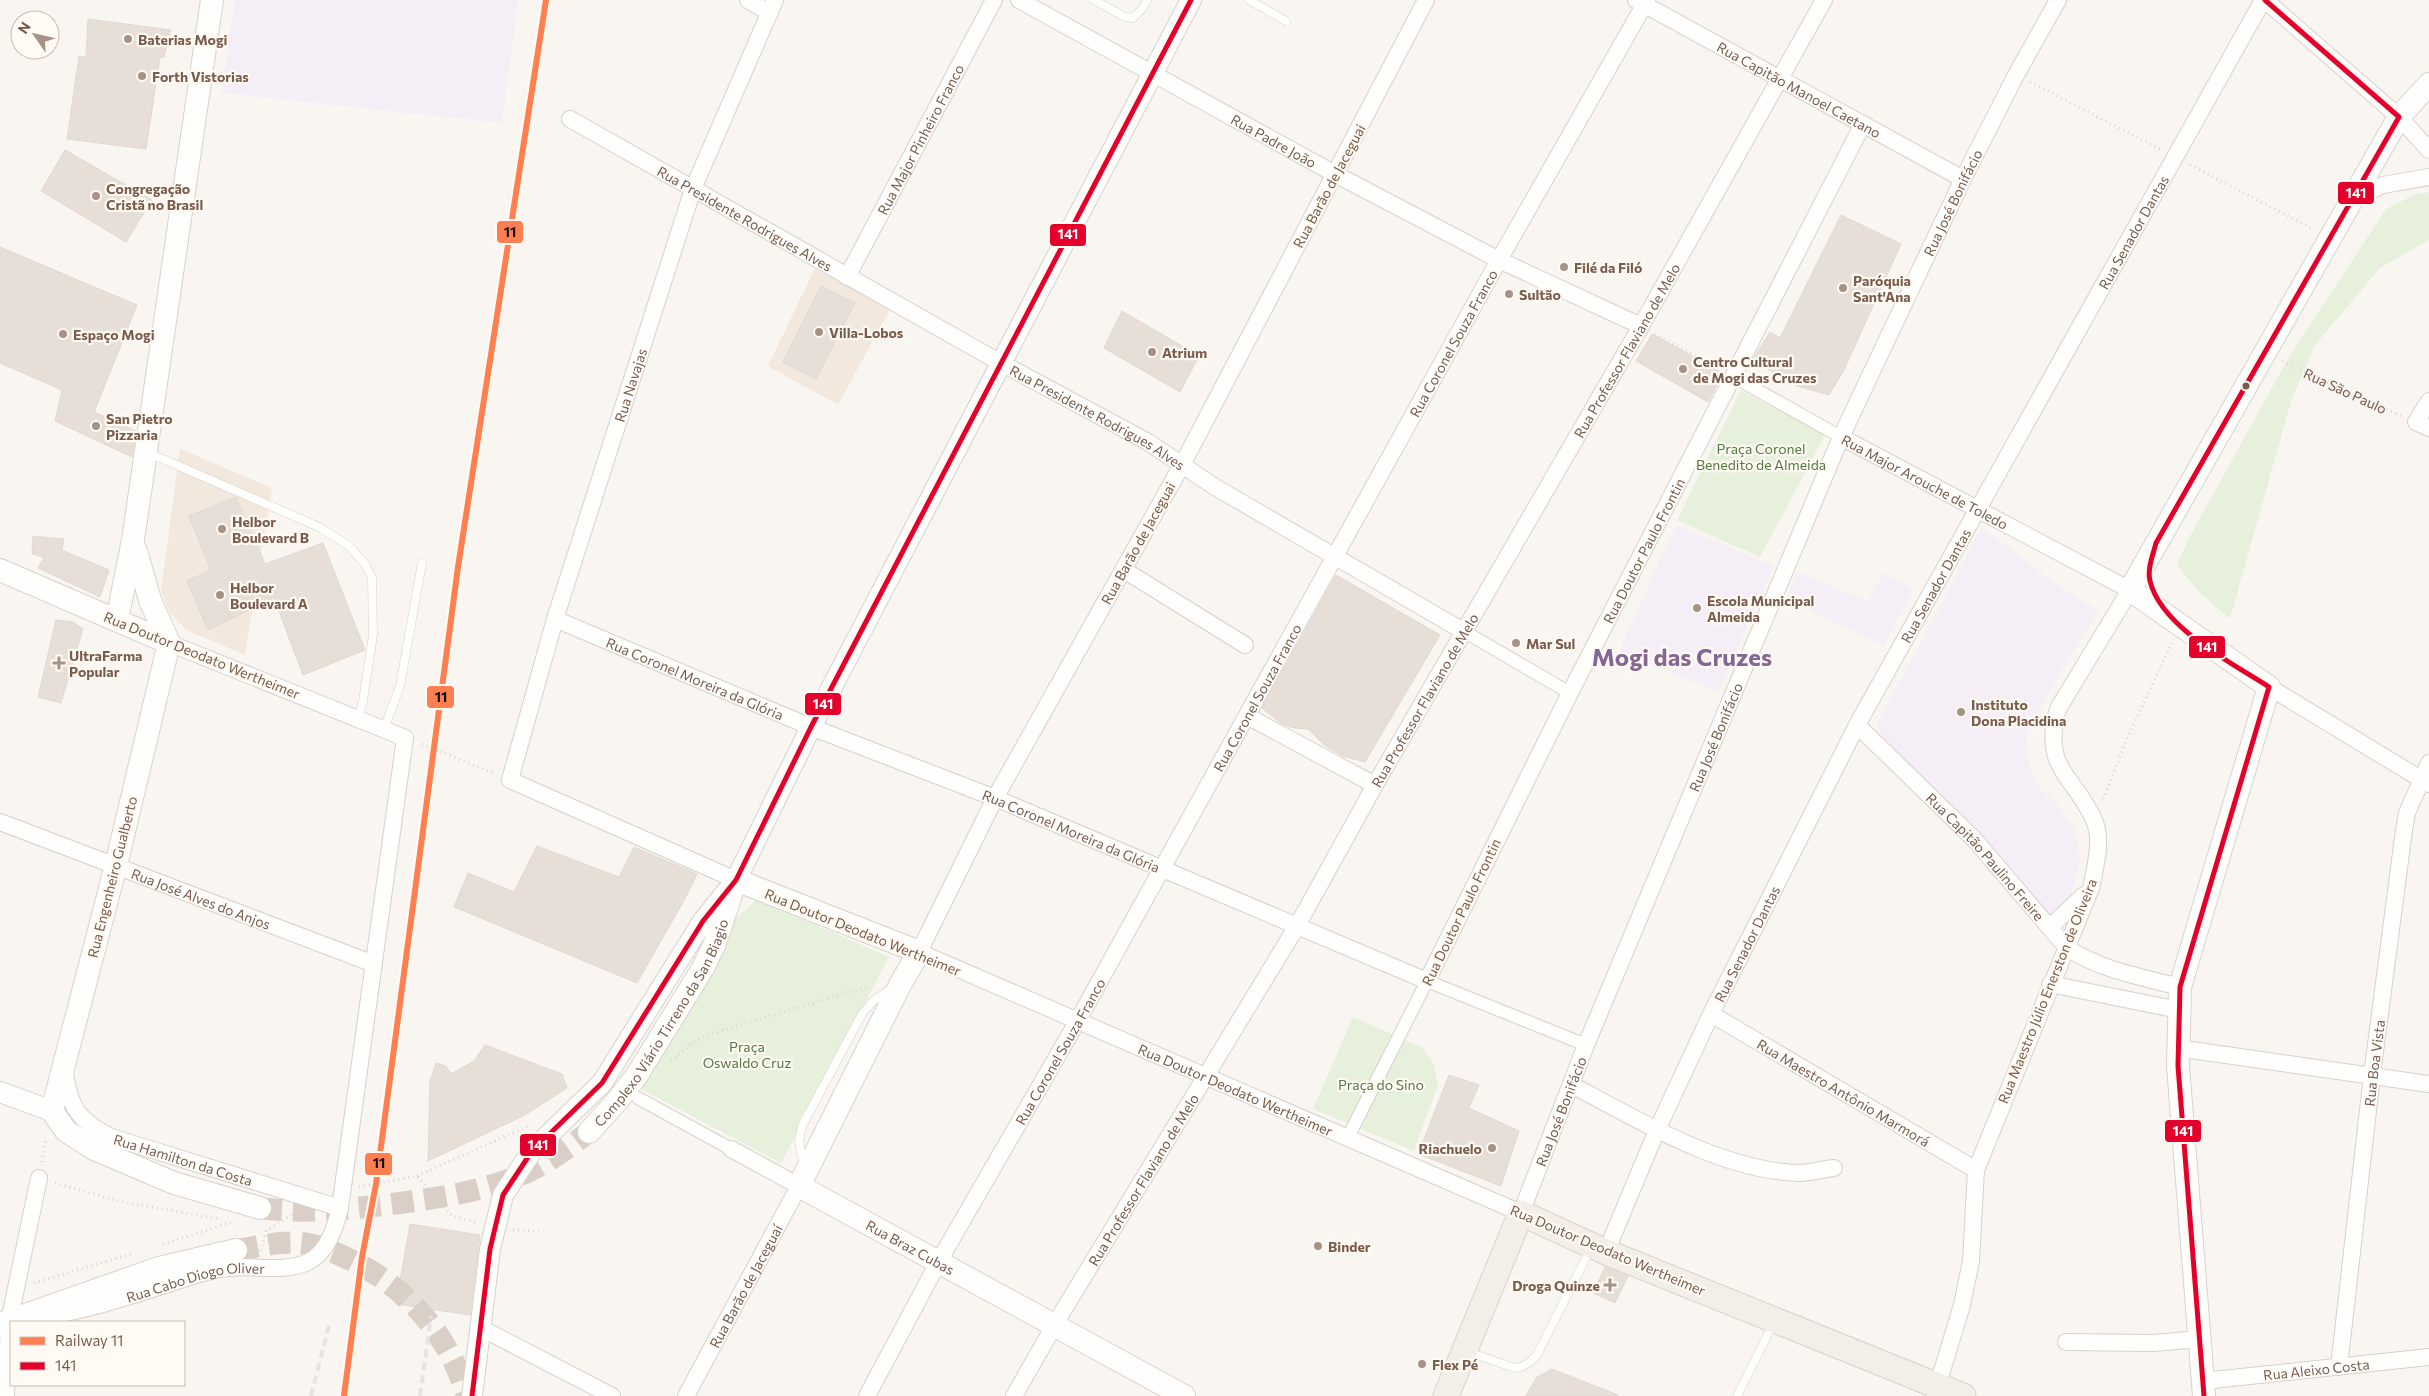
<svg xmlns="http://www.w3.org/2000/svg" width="2429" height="1396" viewBox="0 0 2429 1396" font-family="Commissioner,sans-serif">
	<rect width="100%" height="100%" fill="#f9f5f0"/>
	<path fill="#f2e8de" d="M815,268L890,309L838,405L768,366Z
		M180,449L272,488L245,655L186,630L170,613L161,591Z"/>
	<path fill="#f6eef6" d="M235,0H518L502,123L222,93Z
		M1676,525L1774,566L1718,692L1619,651Z
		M1982,527L2049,579L2099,611L2052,686L2026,737L2029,765L2041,790L2055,802L2073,827L2081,860L2068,907L2061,913L2050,915L1882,741L1877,725Z
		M1797,571L1868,602L1883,573L1913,588L1884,646L1786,599Z"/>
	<path fill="#e7f0db" d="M2429,192V240L2380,268L2315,345L2291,401L2230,619L2200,593L2177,565L2190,536L2289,357L2386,209L2416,194Z
		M1741,390L1825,435L1760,557L1677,520Z
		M757,899L889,957L781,1163L635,1086L732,922Z
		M1353,1017L1421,1047L1433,1062L1438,1084L1414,1151L1313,1109Z"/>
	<path fill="#e6ded7" stroke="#e2d8d2" d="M88,19L171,30L164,57H160L146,149L67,139L79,56L86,57Z
		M65,150L152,200L126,242L41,191Z
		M1841,215L1901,244L1844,370L1829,395L1790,384L1753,359L1770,332L1780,338Z
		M0,247L137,305L94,412L136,431L132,457L55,421L62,390L0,363Z
		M821,286L855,303L816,379L783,362Z
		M1122,311L1199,356L1180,392L1104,348Z
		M1652,334L1723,373L1708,402L1636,361Z
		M236,497L265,564L323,543L365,650L303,675L274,598L208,630L187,581L211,570L189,516Z
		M33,536L64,539L62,550L109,570L100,597L38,568L44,557L32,554Z
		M1336,575L1440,635L1365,762L1343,756L1324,745L1308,729L1294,728L1282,724L1262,708Z
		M56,620L73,622L83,629L61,703L38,697Z
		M537,846L619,877L634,847L697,874L683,902L637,983L454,907L468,873L514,892Z
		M485,1045L562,1074L567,1088L525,1115L428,1161L430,1081L436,1063L446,1066L451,1074L474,1061Z
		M1449,1075L1479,1085L1469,1108L1519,1131L1501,1186L1418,1154Z
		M410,1224L480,1235L470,1315L396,1304Z
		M1605,1267L1628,1276L1615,1303L1593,1293Z
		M1552,1369L1618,1395V1396H1526L1536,1378Z"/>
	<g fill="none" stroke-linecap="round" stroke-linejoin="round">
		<path stroke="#d9cfc7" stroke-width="22" stroke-dasharray="22 11" stroke-linecap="butt" d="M260,1208C307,1214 353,1209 400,1203C443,1197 485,1191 525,1173C548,1163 569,1147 589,1132
			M236,1250C258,1247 279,1241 301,1243C320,1245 338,1254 355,1262C410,1291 449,1336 467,1396"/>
		<g stroke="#d7d1cb" stroke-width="9">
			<path id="service" d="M1094,0L1125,17L1133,18L1142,9L1147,0
				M1249,0L1286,21
				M149,453L319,527L349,546L365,564L372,578L373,635L363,701L358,719
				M384,729L400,686L422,563
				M804,1166L799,1142L802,1126L862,1014L873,1001L891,989
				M1468,1352L1515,1368C1525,1367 1530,1362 1537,1355L1591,1248
				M1737,1396L1773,1324"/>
		</g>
		<g stroke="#d7d1cb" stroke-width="14">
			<path id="pedestrian" d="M1734,377L1841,437
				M1465,632L1570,693
				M638,1098L731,1149
				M1347,1139L1427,981L1586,1045"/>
		</g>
		<g stroke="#d7d1cb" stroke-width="18">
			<g id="minor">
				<path d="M748,0L770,13"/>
				<path id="s2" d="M1019,0L1335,174L1499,260L1641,326"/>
				<path id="s3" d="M1426,0L1182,465L995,798L919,952L1521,1213L1586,1045L1841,437L1963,179L2016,75L2058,0"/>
				<path id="s4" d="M1636,0L1963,179"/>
				<path d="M2265,0L2399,117L2429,150"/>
				<path id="s5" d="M570,119L1001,363L1148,442L1215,487L1465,632"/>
				<path d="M2354,198L2383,185L2429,177"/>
				<path id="s6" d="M847,277L994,0"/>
				<path d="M2429,401L2416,422L2429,428"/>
				<path id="s7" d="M1841,437L2130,590L2058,709C2041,768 2074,775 2094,820C2103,840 2095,868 2091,888L1976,1170L1971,1261L1962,1305L1935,1394"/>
				<path d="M1124,570L1245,645"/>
				<path id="s8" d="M555,619L811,727L995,798L1427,981L1570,693L1863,124"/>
				<path d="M2269,687L2429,784"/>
				<path d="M1247,716L1375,785"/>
				<path id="s9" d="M1857,725L1974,839L2067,948C2101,970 2141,977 2180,987"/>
				<path id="s10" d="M0,822L374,964"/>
				<path id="s11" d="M736,880L510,780L555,619L693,189L775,0"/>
				<path d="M2051,926L2084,895"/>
				<path d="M2050,984L2179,1010"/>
				<path id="s12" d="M1711,1014L1976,1170"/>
				<path d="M2177,1048L2429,1084"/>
				<path id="s13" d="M65,1072C69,1107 79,1121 111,1137L340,1208"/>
				<path d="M1572,1085C1638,1120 1722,1171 1799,1173C1810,1173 1823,1169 1834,1168"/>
				<path id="s14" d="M1606,1252L1657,1130L1711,1014L1857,725L2263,0"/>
				<path id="s15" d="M48,1316C87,1310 125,1298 162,1286C184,1279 206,1270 228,1268C253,1265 285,1273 308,1262C328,1252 335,1228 340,1208L405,738L169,643"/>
				<path d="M481,1328L612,1396"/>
				<path d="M2066,1342L2153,1343L2200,1339"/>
				<path id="s16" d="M2339,1367L2372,1075L2404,830L2407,813L2429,763"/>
				<path id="s17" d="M2203,1381L2429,1357"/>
				<path d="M6,1396L9,1322L39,1178"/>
				<path id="s18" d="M686,1396L799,1186L731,1149"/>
				<path id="s19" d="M867,1396L939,1261L1077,1022L1499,260L1647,0"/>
				<path id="s20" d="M1014,1396L1055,1324L1297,926L1375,785L1641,326L1824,0"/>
			</g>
		</g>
		<g stroke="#d7d1cb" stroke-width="22">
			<path id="tertiary" d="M0,1092L52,1111
				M472,1396L490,1249L503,1195L532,1151L602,1083L703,921L736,880L811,727L1191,0"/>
		</g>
		<g stroke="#d9d2cb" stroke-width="24">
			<g id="secondary">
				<path d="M136,551L150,600L169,643"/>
				<path d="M0,570L169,643"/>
				<path d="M117,620L133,540L212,0"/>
				<path d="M169,643L116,865L52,1111L66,1131L94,1149L174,1183L260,1208"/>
				<path id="s21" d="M589,1132L618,1100L637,1075L703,968L715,943L736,880L919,952L900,985L799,1186L1184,1396"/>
				<path d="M0,1324L159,1268L236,1250"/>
				<path d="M2204,1396L2178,1066L2180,987L2269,687L2130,590L2399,117L2429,84"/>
			</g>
		</g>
		<g stroke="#dad1cc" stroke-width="27">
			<path id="primary" d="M1446,1396L1521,1213L1606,1252L1963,1396"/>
		</g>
		<g stroke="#dcd5d0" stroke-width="3" stroke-dasharray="1 4" stroke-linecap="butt">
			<path d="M2030,82L2160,149"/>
			<path d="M2190,165L2313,229"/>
			<path d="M1655,334L1718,368"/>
			<path id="s1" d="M2282,361L2401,416"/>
			<path d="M422,744L495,774"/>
			<path d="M2103,799L2129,734L2172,643"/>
			<path d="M671,1061L691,1044L707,1035L869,986"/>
			<path d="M42,1162L46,1138"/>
			<path d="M417,1176L528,1126"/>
			<path d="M55,1183L123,1202L219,1219"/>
			<path d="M359,1187L417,1176L452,1216L478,1223"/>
			<path d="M513,1230L542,1232"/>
			<path d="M163,1244L233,1222"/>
			<path d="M261,1251L266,1231L296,1212"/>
			<path d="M34,1283L134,1253"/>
		</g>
		<use href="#service" stroke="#fefefd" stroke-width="8"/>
		<use href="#pedestrian" stroke="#fefefd" stroke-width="12"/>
		<use href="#minor" stroke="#fefefd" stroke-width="16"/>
		<use href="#tertiary" stroke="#fefefd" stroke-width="20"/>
		<use href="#secondary" stroke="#fefefd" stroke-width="22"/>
		<use href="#primary" stroke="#f3eee8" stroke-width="25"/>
		<path stroke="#e6e3e7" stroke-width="4" stroke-dasharray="8 5" stroke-linecap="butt" d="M311,1396L329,1326
			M420,1396L431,1316"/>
		<g stroke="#fffaf3" stroke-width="9">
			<path id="bus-1" d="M472,1396L490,1249L503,1195L532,1151L602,1083L703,921L736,880L811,727L1191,0
				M2204,1396L2178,1066L2180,987L2269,687C2232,663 2161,627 2150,581C2147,569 2153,555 2156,543L2399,117L2265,0"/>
		</g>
		<use href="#bus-1" stroke="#e4002b" stroke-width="5"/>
		<g stroke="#fffaf3" stroke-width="10">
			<path id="rail-1" d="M344,1396L362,1257L376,1184L458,567L546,0"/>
		</g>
		<use href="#rail-1" stroke="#ff7f50" stroke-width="6"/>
	</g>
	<g fill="#a69286" stroke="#fffaf3" stroke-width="2">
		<circle cx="128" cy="39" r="5"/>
		<circle cx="142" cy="76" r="5"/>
		<circle cx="96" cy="196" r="5"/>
		<circle cx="1564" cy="267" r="5"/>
		<circle cx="1843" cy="288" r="5"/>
		<circle cx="1509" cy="294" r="5"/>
		<circle cx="819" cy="332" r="5"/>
		<circle cx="63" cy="334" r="5"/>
		<circle cx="1152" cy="352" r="5"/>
		<circle cx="1683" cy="369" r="5"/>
		<circle cx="96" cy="426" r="5"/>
		<circle cx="222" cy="529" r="5"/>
		<circle cx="220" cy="595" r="5"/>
		<circle cx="1697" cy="608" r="5"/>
		<circle cx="1516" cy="643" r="5"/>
		<path d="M56.5 655.5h5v5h5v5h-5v5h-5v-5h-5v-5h5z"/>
		<circle cx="1961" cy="712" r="5"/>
		<circle cx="1492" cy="1148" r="5"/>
		<circle cx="1318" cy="1246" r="5"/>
		<path d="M1607.5 1277.5h5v5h5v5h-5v5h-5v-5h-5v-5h5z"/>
		<circle cx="1422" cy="1364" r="5"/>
	</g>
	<circle fill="#7a5c4d" stroke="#fffaf3" stroke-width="2" cx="2246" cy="386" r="4.5"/>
	<g text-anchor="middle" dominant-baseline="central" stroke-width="4.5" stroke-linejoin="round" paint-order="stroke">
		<g font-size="14" font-weight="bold" fill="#7a5c4d" stroke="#fffaf3" text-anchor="start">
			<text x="138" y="39">Baterias Mogi</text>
			<text x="152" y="76">Forth Vistorias</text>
			<text x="106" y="188">Congregação<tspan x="106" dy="16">Cristã no Brasil</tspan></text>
			<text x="1574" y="267">Filé da Filó</text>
			<text x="1853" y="280">Paróquia<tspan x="1853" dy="16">Sant'Ana</tspan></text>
			<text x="1519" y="294">Sultão</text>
			<text x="829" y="332">Villa-Lobos</text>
			<text x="73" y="334">Espaço Mogi</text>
			<text x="1162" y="352">Atrium</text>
			<text x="1693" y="361">Centro Cultural<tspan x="1693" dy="16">de Mogi das Cruzes</tspan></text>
			<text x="106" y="418">San Pietro<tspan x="106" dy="16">Pizzaria</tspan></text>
			<text x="232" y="521">Helbor<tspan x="232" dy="16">Boulevard B</tspan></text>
			<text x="230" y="587">Helbor<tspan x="230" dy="16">Boulevard A</tspan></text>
			<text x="1707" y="600">Escola Municipal<tspan x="1707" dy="16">Almeida</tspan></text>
			<text x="1526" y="643">Mar Sul</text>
			<text x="69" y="655">UltraFarma<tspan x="69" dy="16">Popular</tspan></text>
			<text x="1971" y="704">Instituto<tspan x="1971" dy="16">Dona Placidina</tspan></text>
			<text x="1482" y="1148" text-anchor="end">Riachuelo</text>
			<text x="1328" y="1246">Binder</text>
			<text x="1600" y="1285" text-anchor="end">Droga Quinze</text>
			<text x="1432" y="1364">Flex Pé</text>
		</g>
		<g font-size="14" fill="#7a5c4d" stroke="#fffaf3">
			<text stroke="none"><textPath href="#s4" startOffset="186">Rua Capitão Manoel Caetano</textPath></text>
			<text stroke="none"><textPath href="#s6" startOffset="156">Rua Major Pinheiro Franco</textPath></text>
			<text stroke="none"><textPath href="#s2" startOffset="291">Rua Padre João</textPath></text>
			<text transform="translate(1329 186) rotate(-62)">Rua Barão de Jaceguai</text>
			<text stroke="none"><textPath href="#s3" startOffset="2834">Rua José Bonifácio</textPath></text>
			<text stroke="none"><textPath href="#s5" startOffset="201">Rua Presidente Rodrigues Alves</textPath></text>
			<text stroke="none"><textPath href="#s14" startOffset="1149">Rua Senador Dantas</textPath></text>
			<text stroke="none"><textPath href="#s19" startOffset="1205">Rua Coronel Souza Franco</textPath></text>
			<text stroke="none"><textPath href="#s20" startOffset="1212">Rua Professor Flaviano de Melo</textPath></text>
			<text stroke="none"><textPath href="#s11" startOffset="660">Rua Navajas</textPath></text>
			<text stroke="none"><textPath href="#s1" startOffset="70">Rua São Paulo</textPath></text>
			<text stroke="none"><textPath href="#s5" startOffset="606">Rua Presidente Rodrigues Alves</textPath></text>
			<text stroke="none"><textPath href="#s7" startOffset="95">Rua Major Arouche de Toledo</textPath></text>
			<text transform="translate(1138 543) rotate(-61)">Rua Barão de Jaceguai</text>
			<text stroke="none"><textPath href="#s8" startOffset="1426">Rua Doutor Paulo Frontin</textPath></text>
			<text stroke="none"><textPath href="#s14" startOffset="744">Rua Senador Dantas</textPath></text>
			<text transform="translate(202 655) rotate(22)">Rua Doutor Deodato Wertheimer</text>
			<text stroke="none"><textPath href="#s8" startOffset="152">Rua Coronel Moreira da Glória</textPath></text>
			<text stroke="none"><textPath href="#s19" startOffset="800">Rua Coronel Souza Franco</textPath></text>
			<text stroke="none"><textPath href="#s20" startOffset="808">Rua Professor Flaviano de Melo</textPath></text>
			<text stroke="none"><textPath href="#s3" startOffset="2249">Rua José Bonifácio</textPath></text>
			<text stroke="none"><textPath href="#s8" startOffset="558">Rua Coronel Moreira da Glória</textPath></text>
			<text stroke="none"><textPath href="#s9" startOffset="184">Rua Capitão Paulino Freire</textPath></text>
			<text transform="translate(112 877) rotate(-76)">Rua Engenheiro Gualberto</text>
			<text stroke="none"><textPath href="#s10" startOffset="215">Rua José Alves do Anjos</textPath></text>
			<text transform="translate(1461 912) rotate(-64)">Rua Doutor Paulo Frontin</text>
			<text transform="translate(863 932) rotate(22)">Rua Doutor Deodato Wertheimer</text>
			<text stroke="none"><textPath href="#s14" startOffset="339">Rua Senador Dantas</textPath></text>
			<text transform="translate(2047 991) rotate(-68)">Rua Maestro Júlio Enerston de Oliveira</text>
			<text stroke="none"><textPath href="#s21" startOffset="132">Complexo Viário Tirreno da San Biagio</textPath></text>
			<text stroke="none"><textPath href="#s19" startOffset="395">Rua Coronel Souza Franco</textPath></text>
			<text stroke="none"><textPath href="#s16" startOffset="306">Rua Boa Vista</textPath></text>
			<text stroke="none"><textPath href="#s3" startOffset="1424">Rua Doutor Deodato Wertheimer</textPath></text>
			<text stroke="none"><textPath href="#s12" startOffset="154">Rua Maestro Antônio Marmorá</textPath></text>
			<text stroke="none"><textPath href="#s3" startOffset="1844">Rua José Bonifácio</textPath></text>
			<text stroke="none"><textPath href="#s13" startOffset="160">Rua Hamilton da Costa</textPath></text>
			<text stroke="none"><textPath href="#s20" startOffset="252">Rua Professor Flaviano de Melo</textPath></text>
			<text stroke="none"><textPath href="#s21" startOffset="881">Rua Braz Cubas</textPath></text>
			<text transform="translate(1608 1250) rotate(23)">Rua Doutor Deodato Wertheimer</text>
			<text stroke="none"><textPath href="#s15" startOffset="152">Rua Cabo Diogo Oliver</textPath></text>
			<text stroke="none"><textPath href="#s18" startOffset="125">Rua Barão de Jaceguaí</textPath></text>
			<text stroke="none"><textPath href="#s17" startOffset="114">Rua Aleixo Costa</textPath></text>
		</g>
		<g font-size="14" fill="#537a41" stroke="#fffaf3">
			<text x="1761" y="448">Praça Coronel<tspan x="1761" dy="16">Benedito de Almeida</tspan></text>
			<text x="747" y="1046">Praça<tspan x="747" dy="16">Oswaldo Cruz</tspan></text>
			<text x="1381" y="1084">Praça do Sino</text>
		</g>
		<g font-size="24" font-weight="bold" fill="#846695" stroke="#fffaf3">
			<text x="1682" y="656">Mogi das Cruzes</text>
		</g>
	</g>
	<g stroke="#fffaf3" stroke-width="2">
		<rect x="2337" y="181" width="38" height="24" rx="5" fill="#e4002b"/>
		<rect x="496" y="220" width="28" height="24" rx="5" fill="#ff7f50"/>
		<rect x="1049" y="223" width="38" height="24" rx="5" fill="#e4002b"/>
		<rect x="2188" y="635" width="38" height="24" rx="5" fill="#e4002b"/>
		<rect x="426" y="685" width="29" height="24" rx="5" fill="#ff7f50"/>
		<rect x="804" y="692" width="38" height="24" rx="5" fill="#e4002b"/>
		<rect x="2164" y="1119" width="38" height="24" rx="5" fill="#e4002b"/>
		<rect x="519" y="1133" width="38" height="24" rx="5" fill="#e4002b"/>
		<rect x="364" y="1152" width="29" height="24" rx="5" fill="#ff7f50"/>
	</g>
	<g font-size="14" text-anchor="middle" font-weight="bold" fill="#fff">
		<text x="2356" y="198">141</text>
		<text x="1068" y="239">141</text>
		<text x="2207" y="652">141</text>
		<text x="823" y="709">141</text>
		<text x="2183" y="1136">141</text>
		<text x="538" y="1150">141</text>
	</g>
	<g font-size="14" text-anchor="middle" font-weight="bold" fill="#111">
		<text x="510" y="237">11</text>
		<text x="441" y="702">11</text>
		<text x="379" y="1168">11</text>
	</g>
	<rect x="10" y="1321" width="175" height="65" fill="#fffaf3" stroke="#cabbb1"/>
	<rect x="20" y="1337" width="25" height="8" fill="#ff7f50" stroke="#cabbb1"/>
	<text x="55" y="1346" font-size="15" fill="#7a5c4d">Railway 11</text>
	<rect x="20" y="1362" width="25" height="8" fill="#e4002b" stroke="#cabbb1"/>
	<text x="55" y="1371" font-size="15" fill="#7a5c4d">141</text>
	<g transform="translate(35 35) rotate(304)"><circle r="24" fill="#fffaf3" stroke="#cabbb1"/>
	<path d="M0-4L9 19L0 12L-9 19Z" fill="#a69286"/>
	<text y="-8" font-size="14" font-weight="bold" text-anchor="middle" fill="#7a5c4d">N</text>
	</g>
</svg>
